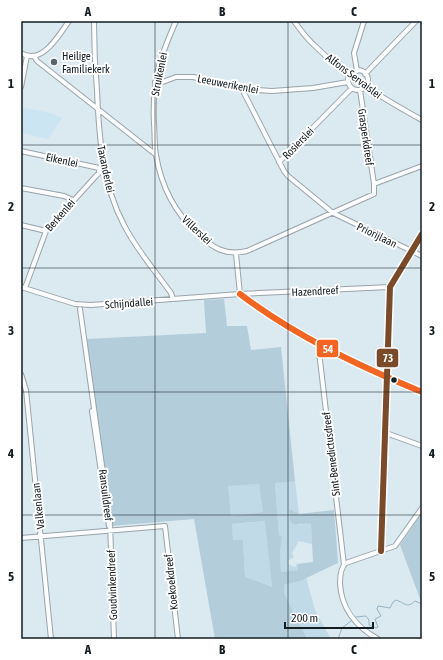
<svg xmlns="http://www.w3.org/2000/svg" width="443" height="660" viewBox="0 0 443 660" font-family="'Asap Condensed',sans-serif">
	<rect width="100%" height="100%" fill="#dbe9f1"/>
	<path fill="#cce5f3" d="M21,107L47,112L62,118L48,139L21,133Z"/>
	<path fill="#c1dae7" d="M295,481L299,514V525L305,522L311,523L312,544L299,541L292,553L294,557L288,561L289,565L295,567L297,564L298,570L281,572L280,553L282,537L279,535L275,482Z
		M259,484L263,512L231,516L228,486Z
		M266,521L272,588L245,577L243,540H233L232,524Z
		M306,577L315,610L331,639H307L284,593V585L300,581Z"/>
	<path fill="#b3cdda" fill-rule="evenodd" d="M224,299L227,326H247L251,350L281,347L295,481L275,483L279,535L282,537L280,553L281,572L298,570L297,564L313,562L311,524C304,522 300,525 293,524L290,520L289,509L299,514L334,510L338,563L300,581L284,585V593L307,639H215L194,519L111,526L87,339L206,333L204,300ZM259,484L263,512L231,516L228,486ZM265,521L272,587L245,577L243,540H233L232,524Z
		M422,513V604L400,545Z"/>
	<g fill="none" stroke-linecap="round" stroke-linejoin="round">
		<path stroke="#97b4c3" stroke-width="1" d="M356,617L366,616L369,620V625L376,628L378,627L375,619L381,616L377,609L378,606L390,608L393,602L396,600C405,603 407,609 415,601L422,604
			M338,639L342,628L351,621"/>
		<g stroke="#9aa4aa" stroke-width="6">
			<path id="minor" d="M94,21C94,44 95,68 97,91C99,136 102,184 124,225C136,249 155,271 171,293L173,299
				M176,21C169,37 162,53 158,70C154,88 153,106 154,124C155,134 154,145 156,155C161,185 175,213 198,234C213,248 225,256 247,251L374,194V184L422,166
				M294,21C300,29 306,38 314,45C345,76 384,99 422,120
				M21,53C42,66 59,35 69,21
				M34,56L37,61L155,154
				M348 80a10 10 0 1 1 20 0a10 10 0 1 1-20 0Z
				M357,71L354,53L364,21
				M365,74L416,21
				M155,82L160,83L176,77H193L244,89L272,91L313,88L348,82
				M21,87L27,56
				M244,89V93L284,171L288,176L333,213L422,256
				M360,90L374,184
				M21,151L99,168H102
				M279,162L352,88
				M21,188L64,196L73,200
				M21,225L46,231
				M236,254L240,294
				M21,287L75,304L91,305L240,294L390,287
				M25,288L46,231L96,176L99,173V168
				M241,295C295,336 359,366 422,392
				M80,309L110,522L114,639
				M318,343L344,565
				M21,374L26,390L51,639
				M92,411L109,526
				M386,433L422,446
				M21,538L165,526L178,639
				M381,551L390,287L422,234
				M378,639C356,627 341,608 340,583C340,576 341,567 346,563L395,546L422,508"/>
		</g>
		<use href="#minor" stroke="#fafcfd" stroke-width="4"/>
		<g stroke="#fff" stroke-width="9">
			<path id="bus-1" d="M240,294C295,336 359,366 422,392"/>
		</g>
		<g stroke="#fff" stroke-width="9">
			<path id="bus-2" d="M381,551L390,287L422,234"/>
		</g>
		<use href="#bus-1" stroke="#f26522" stroke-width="6"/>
		<use href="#bus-2" stroke="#7a4b2a" stroke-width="6"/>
	</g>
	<path fill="none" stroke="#131d22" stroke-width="1" stroke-opacity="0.55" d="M155,21V639M288,21V639M21,145H422M21,268H422M21,392H422M21,515H422"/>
	<circle fill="#59646a" stroke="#fff" stroke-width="1.5" cx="54" cy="62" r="4"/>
	<circle fill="#131d22" stroke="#fff" stroke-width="1.5" cx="394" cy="380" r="3.5"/>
	<g text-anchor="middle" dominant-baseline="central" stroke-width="4" stroke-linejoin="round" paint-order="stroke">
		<g font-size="11" fill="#131d22" stroke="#fff" text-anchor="start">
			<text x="62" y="56">Heilige<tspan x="62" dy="13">Familiekerk</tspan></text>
		</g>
		<g font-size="11" fill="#131d22" stroke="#fff">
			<text transform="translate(159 74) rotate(-79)">Struikenlei</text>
			<text transform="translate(354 76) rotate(37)">Alfons Servaislei</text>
			<text transform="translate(228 84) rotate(11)">Leeuwerikenlei</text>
			<text transform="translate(366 137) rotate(82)">Grasperkdreef</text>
			<text transform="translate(298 143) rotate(-46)">Rosierslei</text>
			<text transform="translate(62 160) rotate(12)">Eikenlei</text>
			<text transform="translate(106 169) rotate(78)">Taxanderlei</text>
			<text transform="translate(60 215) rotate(-49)">Berkenlei</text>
			<text transform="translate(197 230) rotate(43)">Villerslei</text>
			<text transform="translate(377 235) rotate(26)">Priorijlaan</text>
			<text transform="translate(315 291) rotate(-3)">Hazendreef</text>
			<text transform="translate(129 303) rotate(-4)">Schijndallei</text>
			<text transform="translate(331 454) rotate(-97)">Sint-Benedictusdreef</text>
			<text transform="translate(106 495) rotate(83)">Ransuildreef</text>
			<text transform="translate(38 506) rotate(-96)">Valkenlaan</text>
			<text transform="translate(171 582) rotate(-96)">Koekoekdreef</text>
			<text transform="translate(112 585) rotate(-92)">Goudvinkendreef</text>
		</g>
	</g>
	<g stroke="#fff" stroke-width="1.5">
		<rect x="316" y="339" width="23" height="19" rx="4" fill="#f26522"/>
		<rect x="376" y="348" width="23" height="20" rx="4" fill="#7a4b2a"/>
	</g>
	<g font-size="11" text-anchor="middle" font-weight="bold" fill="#fff">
		<text x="328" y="353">54</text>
		<text x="388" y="362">73</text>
	</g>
	<rect width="443" height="660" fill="none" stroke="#ffffff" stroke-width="44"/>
	<path d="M285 622v6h88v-6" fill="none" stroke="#131d22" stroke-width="2"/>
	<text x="291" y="622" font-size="12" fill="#131d22" stroke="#ffffff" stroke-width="3" paint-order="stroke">200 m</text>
	<rect x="22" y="22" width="399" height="616" fill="none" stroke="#131d22" stroke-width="1.5"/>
	<g font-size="13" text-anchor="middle" font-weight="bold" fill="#131d22">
		<text x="88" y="16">A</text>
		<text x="222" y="16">B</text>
		<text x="354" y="16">C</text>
		<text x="11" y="88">1</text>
		<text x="432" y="88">1</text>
		<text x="11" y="211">2</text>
		<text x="432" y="211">2</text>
		<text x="11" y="335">3</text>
		<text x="432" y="335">3</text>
		<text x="11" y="458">4</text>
		<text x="432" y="458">4</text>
		<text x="11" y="581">5</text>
		<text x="432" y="581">5</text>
		<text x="88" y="654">A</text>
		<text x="222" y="654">B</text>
		<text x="354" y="654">C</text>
	</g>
</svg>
